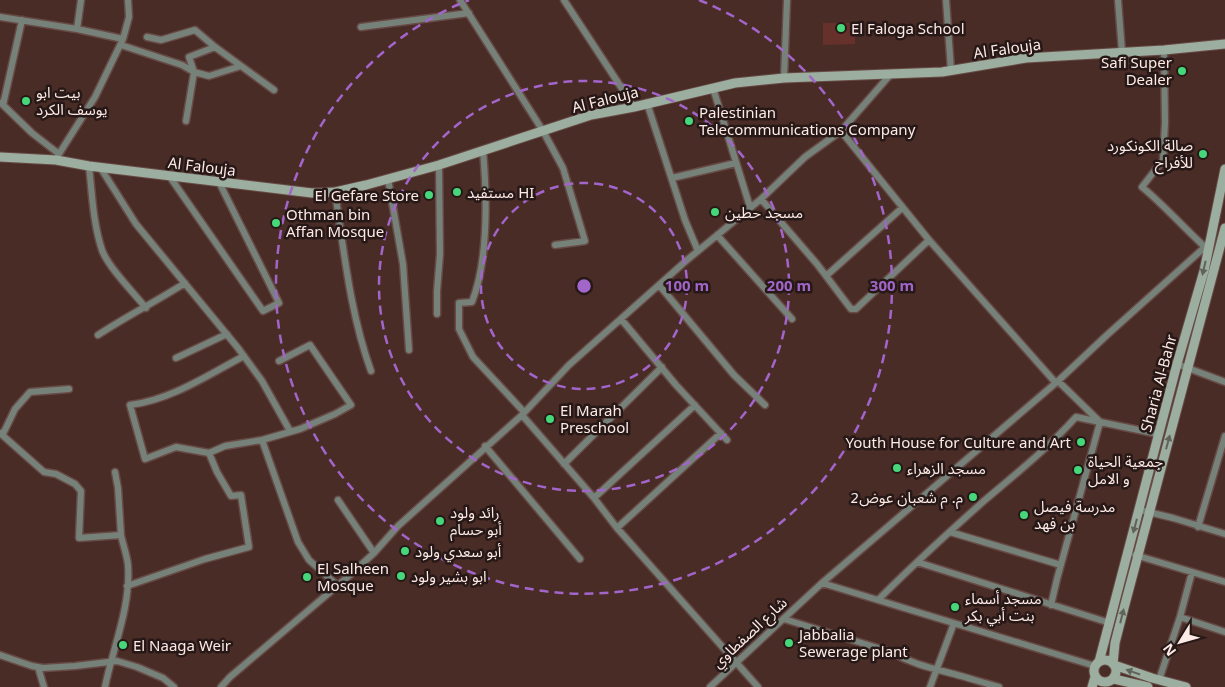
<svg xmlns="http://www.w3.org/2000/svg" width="1225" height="687" viewBox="0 0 1225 687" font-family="'Noto Sans','Noto Sans Arabic',sans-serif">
	<rect width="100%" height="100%" fill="#4a2c27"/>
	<path fill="#65312a" d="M823,23H855V44L823,45Z"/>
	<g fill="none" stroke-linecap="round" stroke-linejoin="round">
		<g stroke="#674a45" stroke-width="9">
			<path id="street" d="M460,0L543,131L563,168L585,241L555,245
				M564,0L634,107
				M946,0L951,70
				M1118,0L1122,52
				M0,17L77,29L81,0
				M361,27L469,13
				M147,37L161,40L195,30L215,47L189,57L194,72L186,121
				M123,39L129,17L128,0
				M121,45L182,65L194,72L209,76L241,66
				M215,47L274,90
				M1164,50L1165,123L1163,160L1142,187C1165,206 1184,228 1205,247
				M784,78L787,0
				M713,88L750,207
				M1,103L32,133L59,154L58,156
				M647,103L685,220L698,251
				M3,105L22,20
				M841,131L929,240L1055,382
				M483,150C487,197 489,258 472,302L459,303V329L473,357L524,412
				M59,154L95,97L123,39L77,29
				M89,166C92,193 93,223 102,250C108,267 134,293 146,308
				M100,167L136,224L238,348L262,381L290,431
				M170,177L263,311L279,303L219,182
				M672,178L736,163
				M388,179L403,264L409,350
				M335,192C344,251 350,313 371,371
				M761,199L817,264L851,309H856L929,240
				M717,235L792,319
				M826,276L902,208
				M659,285L734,375L765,405
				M437,314V291L440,254L439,165
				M621,319L676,385L727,440
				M98,335C127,316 157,301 185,283
				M244,356C208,375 171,400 130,405L145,459L176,447L209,453L225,446L262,440L300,429L335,414L351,405L310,345L279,361
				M176,358L227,334
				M1177,364L1225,382
				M1058,381L1099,421
				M522,415L594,498L617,528L758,687
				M0,433L44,472L56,474L75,484L81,491L79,538L121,535C123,545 127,555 128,565C131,607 113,647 105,687
				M3,434L15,409L30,392L69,389
				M262,440L298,542L309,560L337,585
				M485,446L580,559
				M564,464L662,367
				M115,472L118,488L121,535
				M594,498L695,405
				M338,500L374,553
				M1140,510L1173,518L1225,534
				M1198,527L1225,436
				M617,528L721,433
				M950,532L1061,565
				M1135,555L1225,582
				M917,562L1110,623
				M1192,572L1180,617L1225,632
				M822,583L1095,666
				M127,586L205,559L249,547L241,495L231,496L217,472L209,453
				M879,599C913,565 949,532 985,500C1017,473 1048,448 1076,417L1158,434
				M1051,605L1057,579L1100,422
				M784,619L891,652C912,664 931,668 954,674C969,678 984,683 999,687
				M0,655L32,666L43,668L75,666L117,661L137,667L163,678L174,687
				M38,667L44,687
				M1159,680L1180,617
				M221,687L230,677L350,575L374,553L398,526L522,415L569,365L687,260L761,199L805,157L841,131L890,75
				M710,687L822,583L1058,381L1107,335L1205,247L1208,249
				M930,687L954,623"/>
		</g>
		<g stroke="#674a45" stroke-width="11">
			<path id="secondary" d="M0,157L56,160L89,166L312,193L335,192L366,185L439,165L591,115L634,107L735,83L784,78L942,72L1026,58L1164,50L1225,44
				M1094 671a11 11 0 1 1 22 0a11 11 0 1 1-22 0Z
				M1099,662L1177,364L1204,271L1225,169
				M1113,664L1115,643L1124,608L1225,228
				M1114,665L1152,678L1186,687
				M1114,679L1148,687
				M1092,687L1095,677"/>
		</g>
		<use href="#street" stroke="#768279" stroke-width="6"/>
		<use href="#secondary" stroke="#9bae9f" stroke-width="9"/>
	</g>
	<defs><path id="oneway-solid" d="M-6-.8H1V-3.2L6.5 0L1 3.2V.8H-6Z" transform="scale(1.25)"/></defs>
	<g fill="#60635a">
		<use href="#oneway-solid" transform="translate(1204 268) rotate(103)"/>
		<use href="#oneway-solid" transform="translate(1168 442) rotate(-75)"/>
		<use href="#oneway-solid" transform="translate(1135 526) rotate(105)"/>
		<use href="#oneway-solid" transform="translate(1122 616) rotate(-76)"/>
		<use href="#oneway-solid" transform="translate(1133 672) rotate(-161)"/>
	</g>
	<g fill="none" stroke="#a265ca" stroke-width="2.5" stroke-dasharray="9 6">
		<circle cx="584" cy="286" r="103"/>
		<circle cx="584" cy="286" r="205"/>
		<path d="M699 0A308 308 0 1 1 469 0"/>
	</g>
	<g fill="#45d77a" stroke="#261816" stroke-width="2">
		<circle cx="841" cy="28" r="5"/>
		<circle cx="1182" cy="71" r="5"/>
		<circle cx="26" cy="101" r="5"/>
		<circle cx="689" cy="121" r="5"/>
		<circle cx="1203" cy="154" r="5"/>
		<circle cx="457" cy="192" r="5"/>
		<circle cx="429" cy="195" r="5"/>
		<circle cx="715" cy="212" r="5"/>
		<circle cx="276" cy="223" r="5"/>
		<circle cx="550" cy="419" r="5"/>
		<circle cx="1081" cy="442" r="5"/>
		<circle cx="897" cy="468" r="5"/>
		<circle cx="1078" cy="470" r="5"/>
		<circle cx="973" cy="497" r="5"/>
		<circle cx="1024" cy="515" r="5"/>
		<circle cx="440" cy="521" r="5"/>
		<circle cx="405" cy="551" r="5"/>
		<circle cx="401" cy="576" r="5"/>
		<circle cx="307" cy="577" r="5"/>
		<circle cx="955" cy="607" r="5"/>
		<circle cx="789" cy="643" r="5"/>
		<circle cx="123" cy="645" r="5"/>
	</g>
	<g text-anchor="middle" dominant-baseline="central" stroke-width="5" stroke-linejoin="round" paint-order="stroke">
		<g font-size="15" fill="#fde9e5" stroke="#261816" text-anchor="start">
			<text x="851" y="28">El Faloga School</text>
			<text x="1172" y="62" text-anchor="end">Safi Super<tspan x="1172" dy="17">Dealer</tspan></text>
			<text x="36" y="92">بيت ابو<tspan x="36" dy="17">يوسف الكرد</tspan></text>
			<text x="699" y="112">Palestinian<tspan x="699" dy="17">Telecommunications Company</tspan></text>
			<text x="1193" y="145" text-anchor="end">صالة الكونكورد<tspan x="1193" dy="17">للأفراح</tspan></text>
			<text x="467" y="192">مستفيد HI</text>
			<text x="419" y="195" text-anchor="end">El Gefare Store</text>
			<text x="725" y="212">مسجد حطين</text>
			<text x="286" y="214">Othman bin<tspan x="286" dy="17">Affan Mosque</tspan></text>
			<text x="560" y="410">El Marah<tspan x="560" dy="17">Preschool</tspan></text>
			<text x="1071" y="442" text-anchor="end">Youth House for Culture and Art</text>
			<text x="1088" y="461">جمعية الحياة<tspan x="1088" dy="17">و الامل</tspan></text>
			<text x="907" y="468">مسجد الزهراء</text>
			<text x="963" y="497" text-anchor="end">م. م شعبان عوض2</text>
			<text x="1034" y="506">مدرسة فيصل<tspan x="1034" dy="17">بن فهد</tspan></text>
			<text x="450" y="512">رائد ولود<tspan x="450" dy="17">أبو حسام</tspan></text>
			<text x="415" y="551">أبو سعدي ولود</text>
			<text x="317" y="568">El Salheen<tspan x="317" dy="17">Mosque</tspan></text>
			<text x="411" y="576">ابو بشير ولود</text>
			<text x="965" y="598">مسجد أسماء<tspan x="965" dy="17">بنت أبي بكر</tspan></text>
			<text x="799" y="634">Jabbalia<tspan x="799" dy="17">Sewerage plant</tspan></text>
			<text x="133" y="645">El Naaga Weir</text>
		</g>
		<g font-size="15" fill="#fde9e5" stroke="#261816">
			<text transform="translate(1007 48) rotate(-8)">Al Falouja</text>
			<text transform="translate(605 99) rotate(-14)">Al Falouja</text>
			<text transform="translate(202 166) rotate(7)">Al Falouja</text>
			<text transform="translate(1158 383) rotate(-75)">Sharia Al-Bahr</text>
			<text transform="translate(749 632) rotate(-43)">شارع الصفطاوي</text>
		</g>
	</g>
	<circle cx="584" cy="286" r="8" fill="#a265ca" stroke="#261816" stroke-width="2.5"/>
	<g font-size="15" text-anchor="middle" font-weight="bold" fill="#a265ca" stroke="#261816" stroke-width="5" stroke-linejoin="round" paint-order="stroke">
		<text x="687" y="291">100 m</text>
		<text x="789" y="291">200 m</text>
		<text x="892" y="291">300 m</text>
	</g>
	<g transform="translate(1180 642) rotate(233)" stroke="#261816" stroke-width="4" paint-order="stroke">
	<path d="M0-4L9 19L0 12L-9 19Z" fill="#fde9e5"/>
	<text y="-8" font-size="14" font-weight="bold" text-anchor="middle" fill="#fde9e5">N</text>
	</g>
</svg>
